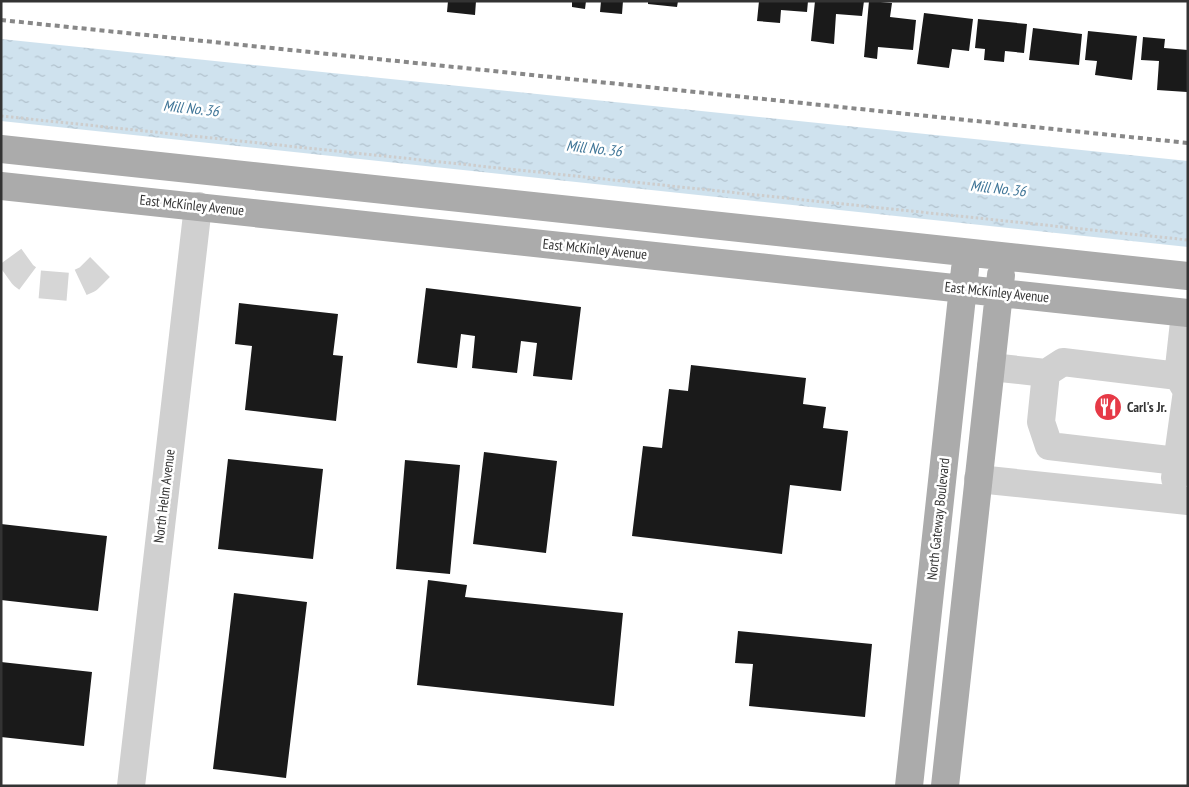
<svg xmlns="http://www.w3.org/2000/svg" width="1189" height="787" viewBox="0 0 1189 787" font-family="'PT Sans Narrow',sans-serif">
	<defs>
		<pattern id="water-ripples" width="26" height="14" patternUnits="userSpaceOnUse" patternTransform="scale(1.25)"><rect width="26" height="14" fill="#cfe2ee"/><path d="M2 4q2-2 4 0t4 0M15 11q2-2 4 0t4 0" fill="none" stroke="#b2c2cd"/></pattern>
	</defs>
	<rect width="100%" height="100%" fill="#fff"/>
	<path fill="url(#water-ripples)" d="M1,39L1188,161V247L1,121Z"/>
	<path fill="#1a1a1a" d="M448,1H476L475,15L447,12Z
		M572,1H586L585,9L572,7Z
		M601,1H623L622,14L600,12Z
		M648,1H678L677,7L648,4Z
		M759,1H808L807,12L781,10L780,23L757,21Z
		M815,1H864L862,16L836,14L834,44L811,41Z
		M869,1L892,3L890,17L916,20L913,50L878,47L877,59L864,57Z
		M924,13L973,19L969,51L952,49L949,68L917,64Z
		M978,19L1027,24L1024,53L1005,51L1004,62L984,60L985,49L975,48Z
		M1033,28L1082,34L1079,65L1029,60Z
		M1088,31L1137,36L1132,80L1095,75L1097,61L1085,60Z
		M1143,37L1165,39L1164,48L1188,50L1187,92L1157,90L1159,61L1141,60Z
		M426,288L581,307L572,380L533,376L537,343L521,341L517,373L472,368L475,336L461,334L457,368L417,363Z
		M239,303L338,314L333,355L343,356L336,421L245,410L252,346L235,344Z
		M691,365L806,378L803,404L826,407L823,428L848,431L841,491L790,485L782,554L632,536L643,446L662,448L669,389L688,391Z
		M484,452L557,461L546,553L473,544Z
		M228,459L323,469L313,559L218,549Z
		M405,460L460,465L450,574L396,569Z
		M1,524L107,536L98,611L1,600Z
		M428,580L467,585L465,597L623,613L614,706L417,685Z
		M234,593L307,602L286,778L213,769Z
		M738,631L872,644L865,717L749,706L753,664L735,663Z
		M1,662L92,672L84,746L1,737Z"/>
	<g fill="none" stroke-linecap="round" stroke-linejoin="round">
		<path stroke="#d6d6d6" stroke-width="28" stroke-dasharray="28 14" stroke-linecap="butt" d="M10,257L23,275L35,284L71,287L88,279L100,267"/>
		<path stroke="#cdcdcd" stroke-width="3" stroke-dasharray="2.5 2.5" stroke-linecap="butt" d="M1,116L1188,240"/>
		<path stroke="#d0d0d0" stroke-width="28" d="M991,367L1046,373L1063,362L1178,376L1185,313
			M1046,373L1041,422L1049,446L1177,461
			M1175,478L1187,391L1178,376
			M978,479L1188,501
			M131,786L198,206"/>
		<path stroke="#ababab" stroke-width="28" d="M1,149L1188,276
			M1,186L1188,313
			M909,786L965,269
			M945,786L1001,275"/>
		<path stroke="#888" stroke-width="4" stroke-dasharray="5 4" stroke-linecap="butt" d="M1,20L1188,143"/>
	</g>
	<defs>
		<g id="restaurant-disc" transform="scale(1.4375)"><circle r="9.5" fill="#e63946" stroke="#fff"/><path d="M-5-6h1v4h1v-4h1v4h1v-4h1v5L-1.5 .5V6h-2V.5L-5-1ZM5-6V6H3V1.5H1.5Q1.5-4 5-6Z" fill="#fff"/></g>
	</defs>
	<g fill-rule="evenodd">
		<use href="#restaurant-disc" x="1108" y="407"/>
	</g>
	<g text-anchor="middle" dominant-baseline="central" stroke-width="5" stroke-linejoin="round" paint-order="stroke">
		<g font-size="14" fill="#333" stroke="#fff">
			<text transform="translate(192 205) rotate(6)">East McKinley Avenue</text>
			<text transform="translate(595 249) rotate(6)">East McKinley Avenue</text>
			<text transform="translate(997 292) rotate(6)">East McKinley Avenue</text>
			<text transform="translate(164 496) rotate(-83)">North Helm Avenue</text>
			<text transform="translate(938 519) rotate(-84)">North Gateway Boulevard</text>
		</g>
		<g font-size="14" font-weight="bold" fill="#333" stroke="#fff" text-anchor="start">
			<text x="1127" y="407">Carl's Jr.</text>
		</g>
		<g font-size="15" font-style="italic" fill="#3f7597" stroke="#fff">
			<text transform="translate(191 108) rotate(6)">Mill No. 36</text>
			<text transform="translate(594 148) rotate(6)">Mill No. 36</text>
			<text transform="translate(998 188) rotate(6)">Mill No. 36</text>
		</g>
	</g>
	<rect width="1189" height="787" fill="none" stroke="#333333" stroke-width="5"/>
</svg>
